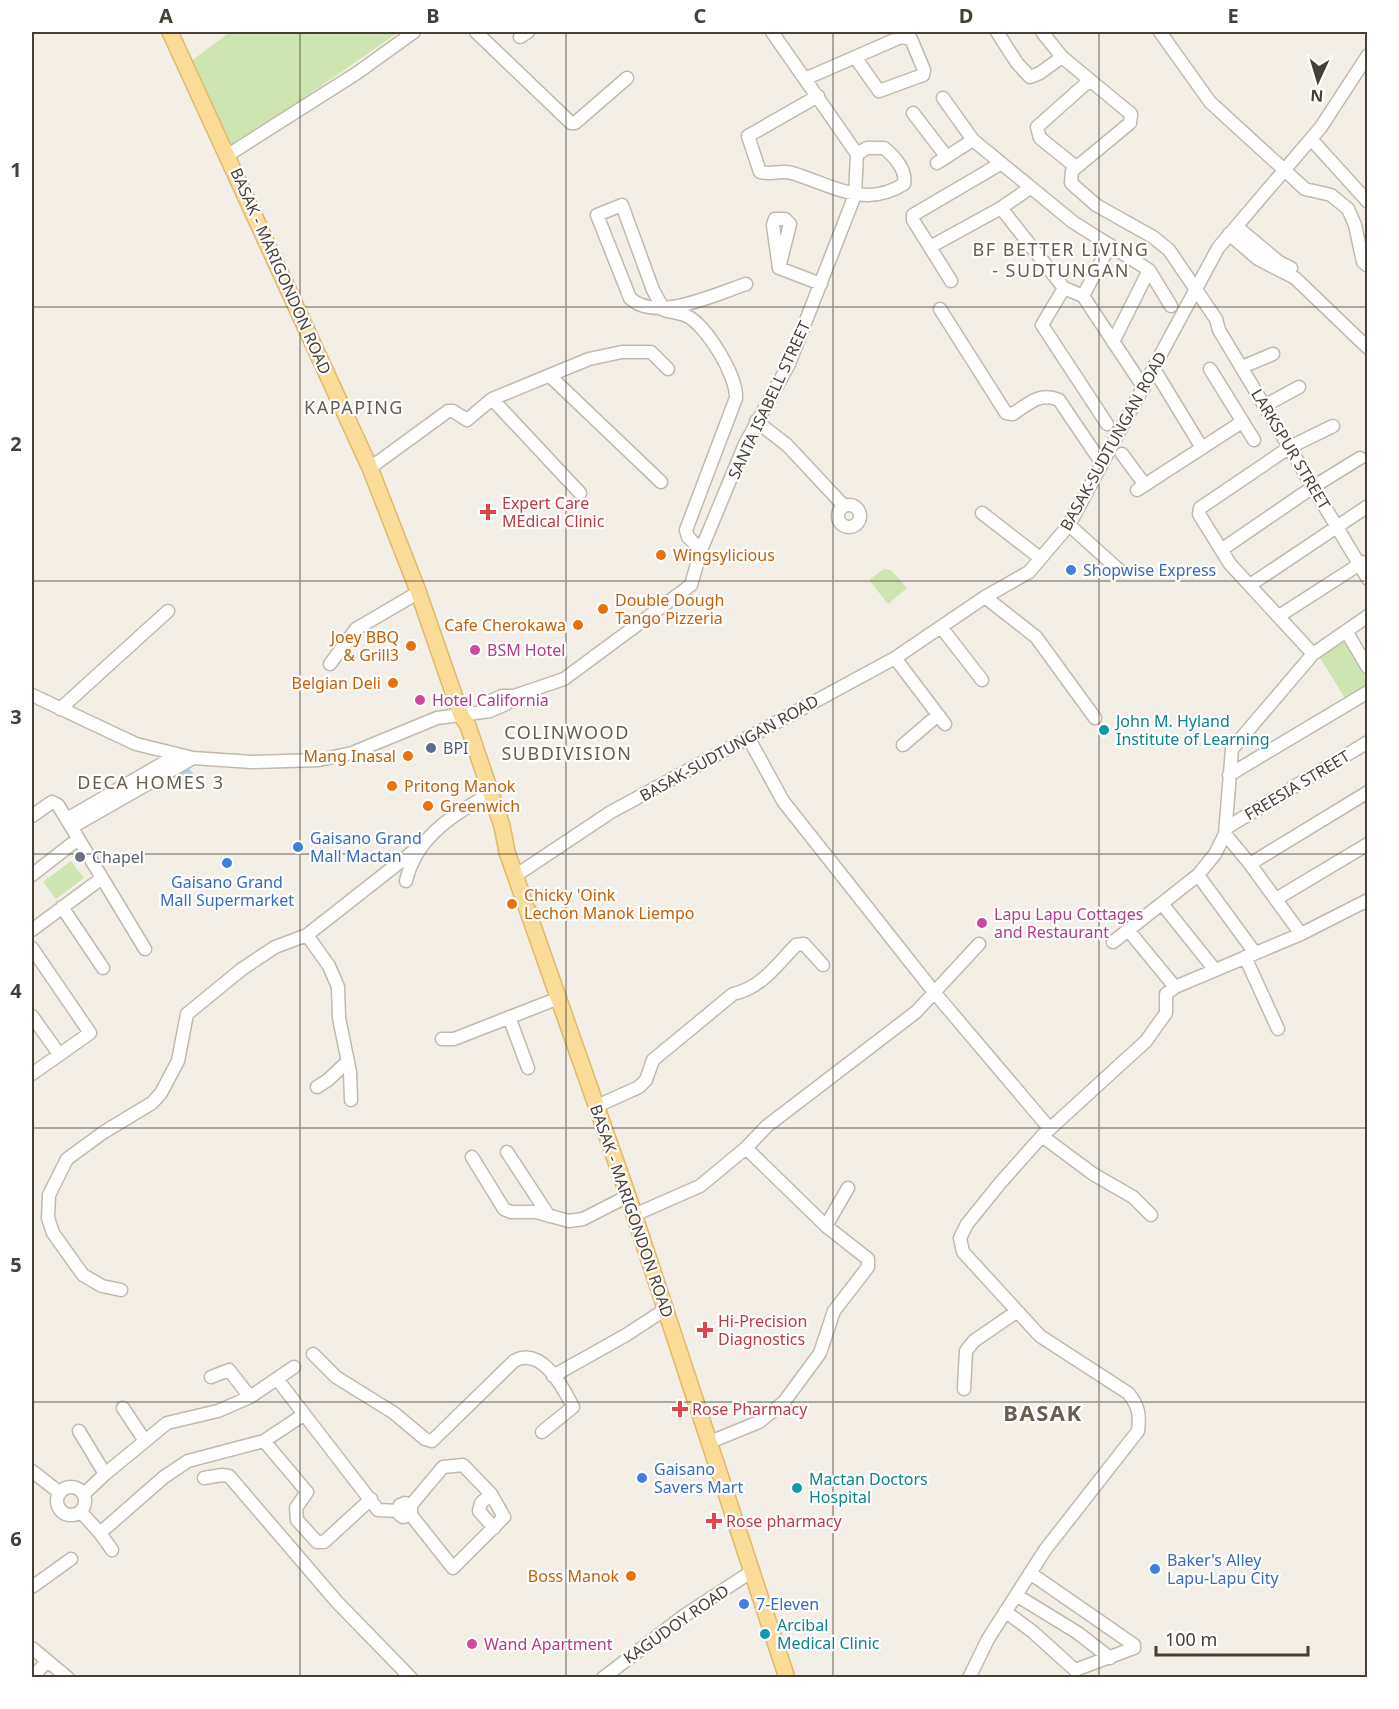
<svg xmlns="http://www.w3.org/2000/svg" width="1399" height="1709" viewBox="0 0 1399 1709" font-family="'Noto Sans',sans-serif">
	<rect width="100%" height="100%" fill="#f3efe7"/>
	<path fill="#cfe5b1" d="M230,32H399L233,147L190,62Z
		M884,569L891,570L907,588L888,604L869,580Z
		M1343,640L1367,681V687L1346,700L1319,656Z
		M71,861L84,878L56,899L43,882Z"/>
	<path fill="#a5d1ed" d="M187,767L200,780L182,790L172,774Z"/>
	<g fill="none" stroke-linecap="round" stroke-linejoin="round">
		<g stroke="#c1b9ad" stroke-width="15">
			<path id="minor" d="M476,32L571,123H575L627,78
				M997,32L1017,63L1030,77L1040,73L1062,57
				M1042,32L1062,57L1131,114L1130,123L1072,171L1071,183L1096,205L1153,237L1169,250L1216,319L1219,330L1368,579
				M1160,32L1210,102L1305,189L1331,195L1348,209L1355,225L1363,262L1368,266
				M520,37L528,32
				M807,78L901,37L911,39L924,70L923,75L879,91L855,57
				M818,96L748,136L760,172C771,175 781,170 792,173C832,185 864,209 904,184C907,170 894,156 884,148H867L857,154
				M943,98L973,140
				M913,113L946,156
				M1311,139L1368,202
				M228,155L357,73L414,32
				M937,163L973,140L1073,222L1149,270L1171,306
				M1076,167L1040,138L1037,127L1090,80
				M1001,208L1064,288L1083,296L1144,388
				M775,219H785L790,224L779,268L773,225Z
				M1237,227L1279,262L1291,268
				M1229,234L1258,259L1295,278L1368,348
				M930,247L1001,208L1030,188
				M779,268L821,284
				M951,281L913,220V215L1000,164
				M1064,288L1042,325L1107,424
				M1083,296L1110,245
				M940,309L1006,413L1013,414C1029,403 1040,392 1059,400L1101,462
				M1113,342L1149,270
				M1242,367L1273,354
				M1154,369L1202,448
				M1210,369L1254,440
				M551,377L661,482
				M492,399L580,493
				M1266,405L1299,387
				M756,421L787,445L844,506
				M1122,454L1145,485
				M370,468L448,411H453L467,420L492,399L589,359L622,352H651L668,369
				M1137,490L1242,422
				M838 516a11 11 0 1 1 22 0a11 11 0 1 1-22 0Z
				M982,513L1040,558
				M1069,525L1119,570
				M701,550L688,537L686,530L736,398C737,376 707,326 687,316C680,313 671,312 664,310L653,290L622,205L597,215L630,298C656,323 716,294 746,284
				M1221,550L1313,487L1360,458
				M1250,585L1368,506
				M985,597L1036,637L1095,718
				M1279,616L1363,562
				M941,627L982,680
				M1346,631L1368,668
				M1313,654L1230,564L1199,514L1200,508L1290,447L1333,426
				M895,658L945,724
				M330,664L356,629L419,592
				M32,695L136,744L193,758L252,762L319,760L352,753L437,718L490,711L506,704L514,696
				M60,709L168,611
				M482,710L486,703L502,696H514L564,679L691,585L701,550L745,444L789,364L855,195L857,154L772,32
				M748,737L783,801L934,992L1050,1129
				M903,745L938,715
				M1229,775L1368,692
				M32,816L52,802L58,805L145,949
				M67,819L177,755
				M72,827L193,758
				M1226,828L1368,742
				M1225,834L1250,864L1301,934
				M1250,864L1368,792
				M32,875L78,839
				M1198,875L1255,953
				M515,876L611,812L895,658L985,597L1029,572L1069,525L1218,248L1321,127L1368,55
				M406,881C415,841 448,817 483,798
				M1276,899L1368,844
				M1163,905L1215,970
				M62,907L103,968
				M32,930L102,878
				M1128,930L1175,987
				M307,935L329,966L338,987L339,1018L350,1072L351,1100
				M1113,942L1198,875L1215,854L1225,834L1232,749L1313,654L1368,616
				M32,948L90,1033L32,1074
				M1245,957L1278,1029
				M32,1016L59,1054
				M509,1017L528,1068
				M442,1039H454L559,998
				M317,1087L328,1080L348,1061
				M597,1106L639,1087L646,1080L653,1060L733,994C761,988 777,965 796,945L804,944L823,965
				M1042,1136L1093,1174L1133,1197L1151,1215
				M507,1152L549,1216
				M472,1157L504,1209L511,1212H536L569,1221L583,1219L628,1196
				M634,1215L700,1186L746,1148L767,1126L916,1012L979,944
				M826,1226L848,1188
				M121,1290L102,1286L83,1275L53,1233L48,1218L49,1195L67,1159L104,1132L152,1103L161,1093L178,1061L187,1014L242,969L275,947L307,935L419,847
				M313,1354L336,1377L394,1413L425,1439L432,1441L514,1361C541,1346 562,1385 573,1407L542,1432
				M553,1376L626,1335L666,1309
				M211,1377L229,1370L250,1397
				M277,1379L378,1510L398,1511
				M964,1389L966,1351L974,1341L1016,1312
				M123,1408L145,1441
				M79,1431L105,1474L84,1494
				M264,1441L307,1492L296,1508L297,1520L317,1542H324L371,1499
				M710,1442L759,1422L784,1402L820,1353L834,1311L868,1267V1259L826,1226L746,1148
				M32,1471L60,1493
				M105,1474L167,1423L218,1411L250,1397L294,1367
				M204,1478L222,1475L229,1476L337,1602L411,1678
				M57 1501a14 14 0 1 1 28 0a14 14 0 1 1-28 0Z
				M491,1494L481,1503L479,1511L494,1528
				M411,1505L443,1467L463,1465L491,1494L504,1517L453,1568L411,1515V1505L405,1503L400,1505V1515L403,1517L411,1515
				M81,1512L100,1533
				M112,1550L100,1533L164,1477L188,1461L264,1441L303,1415
				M32,1587L71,1559
				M1016,1595L1078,1633L1110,1658
				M1006,1612L1033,1632L1075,1670L1134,1648V1645L1030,1573
				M32,1648L68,1678
				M32,1678L47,1661
				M603,1678L685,1615L751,1572
				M969,1678L988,1639L1045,1550L1138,1431C1140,1415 1139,1406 1128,1393L1040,1336L963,1252L960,1238L967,1224L1001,1182L1042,1136L1146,1041L1166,1013V994L1175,987L1301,934L1368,900"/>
		</g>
		<g stroke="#dfb968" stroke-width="18">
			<path id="major" d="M170,32L370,468L418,591L461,715L468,726L502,826L507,852L628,1196L787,1678"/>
		</g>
		<use href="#minor" stroke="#fff" stroke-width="12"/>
		<use href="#major" stroke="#fadc98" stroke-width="15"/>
	</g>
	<path fill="none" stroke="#453f36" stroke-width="1.5" stroke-opacity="0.55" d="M300,32V1678M566,32V1678M833,32V1678M1099,32V1678M32,307H1368M32,581H1368M32,854H1368M32,1128H1368M32,1402H1368"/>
	<g fill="#e0444e" stroke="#fff" stroke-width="2">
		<path d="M485 503h6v6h6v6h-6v6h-6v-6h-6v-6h6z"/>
		<path d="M702 1321h6v6h6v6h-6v6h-6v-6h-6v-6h6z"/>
		<path d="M677 1400h6v6h6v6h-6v6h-6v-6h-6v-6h6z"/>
		<path d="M711 1512h6v6h6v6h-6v6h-6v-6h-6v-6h6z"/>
	</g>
	<g fill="#e8710a" stroke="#fff" stroke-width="2">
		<circle cx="661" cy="555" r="6"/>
		<circle cx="603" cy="609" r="6"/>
		<circle cx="578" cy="625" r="6"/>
		<circle cx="411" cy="646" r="6"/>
		<circle cx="393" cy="683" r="6"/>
		<circle cx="408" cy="756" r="6"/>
		<circle cx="392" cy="786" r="6"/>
		<circle cx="428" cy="806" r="6"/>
		<circle cx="512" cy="904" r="6"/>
		<circle cx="631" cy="1576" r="6"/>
	</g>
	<g fill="#3f7fe0" stroke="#fff" stroke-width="2">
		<circle cx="1071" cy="570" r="6"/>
		<circle cx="298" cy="847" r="6"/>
		<circle cx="227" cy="863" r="6"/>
		<circle cx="642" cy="1478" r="6"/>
		<circle cx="1155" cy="1569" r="6"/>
		<circle cx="744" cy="1604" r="6"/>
	</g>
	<g fill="#d1479c" stroke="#fff" stroke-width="2">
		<circle cx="475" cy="650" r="6"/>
		<circle cx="420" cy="700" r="6"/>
		<circle cx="982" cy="923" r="6"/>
		<circle cx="472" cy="1644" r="6"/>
	</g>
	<g fill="#0f9aa8" stroke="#fff" stroke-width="2">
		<circle cx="1104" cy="730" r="6"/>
		<circle cx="797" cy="1488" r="6"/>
		<circle cx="765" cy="1634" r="6"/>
	</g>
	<circle fill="#5c6f8a" stroke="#fff" stroke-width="2" cx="431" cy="748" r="6"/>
	<circle fill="#6b7280" stroke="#fff" stroke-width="2" cx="80" cy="857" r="6"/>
	<g text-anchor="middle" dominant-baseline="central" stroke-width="4.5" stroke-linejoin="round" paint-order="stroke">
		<g font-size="16" fill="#453f36" stroke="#fff">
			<text transform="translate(281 271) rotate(66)">BASAK - MARIGONDON ROAD</text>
			<text transform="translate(769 400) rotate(-65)">SANTA ISABELL STREET</text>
			<text transform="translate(1113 441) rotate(-61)">BASAK-SUDTUNGAN ROAD</text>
			<text transform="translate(1291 449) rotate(59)">LARKSPUR STREET</text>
			<text transform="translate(729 748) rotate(-29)">BASAK-SUDTUNGAN ROAD</text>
			<text transform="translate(1297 785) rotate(-31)">FREESIA STREET</text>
			<text transform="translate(632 1211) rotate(71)">BASAK - MARIGONDON ROAD</text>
			<text transform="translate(676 1624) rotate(-35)">KAGUDOY ROAD</text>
		</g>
		<g font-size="16" fill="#be3a42" stroke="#fff" text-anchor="start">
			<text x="502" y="503">Expert Care<tspan x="502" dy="18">MEdical Clinic</tspan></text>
			<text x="718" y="1321">Hi-Precision<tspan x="718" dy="18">Diagnostics</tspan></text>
			<text x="692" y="1409">Rose Pharmacy</text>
			<text x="726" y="1521">Rose pharmacy</text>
		</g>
		<g font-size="16" fill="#c56008" stroke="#fff" text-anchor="start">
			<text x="673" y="555">Wingsylicious</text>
			<text x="615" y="600">Double Dough<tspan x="615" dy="18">Tango Pizzeria</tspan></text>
			<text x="566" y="625" text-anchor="end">Cafe Cherokawa</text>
			<text x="399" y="637" text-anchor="end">Joey BBQ<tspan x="399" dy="18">&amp; Grill3</tspan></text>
			<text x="381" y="683" text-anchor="end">Belgian Deli</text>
			<text x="396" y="756" text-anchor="end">Mang Inasal</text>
			<text x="404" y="786">Pritong Manok</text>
			<text x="440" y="806">Greenwich</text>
			<text x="524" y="895">Chicky 'Oink<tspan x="524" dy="18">Lechon Manok Liempo</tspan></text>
			<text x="619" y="1576" text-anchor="end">Boss Manok</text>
		</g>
		<g font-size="16" fill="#366cbe" stroke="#fff" text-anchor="start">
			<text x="1083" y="570">Shopwise Express</text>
			<text x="310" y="838">Gaisano Grand<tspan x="310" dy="18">Mall Mactan</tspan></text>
			<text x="227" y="882" text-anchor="middle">Gaisano Grand<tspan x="227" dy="18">Mall Supermarket</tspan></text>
			<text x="654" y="1469">Gaisano<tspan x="654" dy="18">Savers Mart</tspan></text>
			<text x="1167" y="1560">Baker's Alley<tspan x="1167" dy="18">Lapu-Lapu City</tspan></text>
			<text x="756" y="1604">7-Eleven</text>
		</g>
		<g font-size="16" fill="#b23c85" stroke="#fff" text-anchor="start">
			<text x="487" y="650">BSM Hotel</text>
			<text x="432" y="700">Hotel California</text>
			<text x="994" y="914">Lapu Lapu Cottages<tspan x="994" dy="18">and Restaurant</tspan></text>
			<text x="484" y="1644">Wand Apartment</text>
		</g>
		<g font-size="16" fill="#0d838f" stroke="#fff" text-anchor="start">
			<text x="1116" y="721">John M. Hyland<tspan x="1116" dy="18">Institute of Learning</tspan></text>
			<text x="809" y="1479">Mactan Doctors<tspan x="809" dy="18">Hospital</tspan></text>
			<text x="777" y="1625">Arcibal<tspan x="777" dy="18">Medical Clinic</tspan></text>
		</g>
		<g font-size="16" fill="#4e5e75" stroke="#fff" text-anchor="start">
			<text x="443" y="748">BPI</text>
		</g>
		<g font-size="16" fill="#5b616d" stroke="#fff" text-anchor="start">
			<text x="92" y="857">Chapel</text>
		</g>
		<g font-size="18" letter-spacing="1.5" fill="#685d4e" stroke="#fff">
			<text x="1061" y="249">BF BETTER LIVING<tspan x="1061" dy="21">- SUDTUNGAN</tspan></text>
			<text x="354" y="407">KAPAPING</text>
			<text x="567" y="732">COLINWOOD<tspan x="567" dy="21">SUBDIVISION</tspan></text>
			<text x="151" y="782">DECA HOMES 3</text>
		</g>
		<g font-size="22" font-weight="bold" letter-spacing="1.5" fill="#685d4e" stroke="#fff">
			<text x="1043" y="1412">BASAK</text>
		</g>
	</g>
	<rect width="1399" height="1709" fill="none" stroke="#ffffff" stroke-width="66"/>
	<g transform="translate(1318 81) rotate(184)" stroke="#ffffff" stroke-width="4.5" paint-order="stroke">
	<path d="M0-4.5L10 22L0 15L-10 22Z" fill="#453f36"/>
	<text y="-9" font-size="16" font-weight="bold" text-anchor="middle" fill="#453f36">N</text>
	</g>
	<path d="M1156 1646v9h152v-9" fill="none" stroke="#453f36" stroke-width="3"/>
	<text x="1165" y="1646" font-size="18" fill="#453f36" stroke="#ffffff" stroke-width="4.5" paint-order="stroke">100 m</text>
	<rect x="33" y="33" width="1333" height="1643" fill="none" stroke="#453f36" stroke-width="2"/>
	<g font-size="20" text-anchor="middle" font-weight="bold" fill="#453f36">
		<text x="166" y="23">A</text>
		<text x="433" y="23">B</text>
		<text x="700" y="23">C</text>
		<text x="966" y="23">D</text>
		<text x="1233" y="23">E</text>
		<text x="16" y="177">1</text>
		<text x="16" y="451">2</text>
		<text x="16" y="724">3</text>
		<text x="16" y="998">4</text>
		<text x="16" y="1272">5</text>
		<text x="16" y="1546">6</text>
	</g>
</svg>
